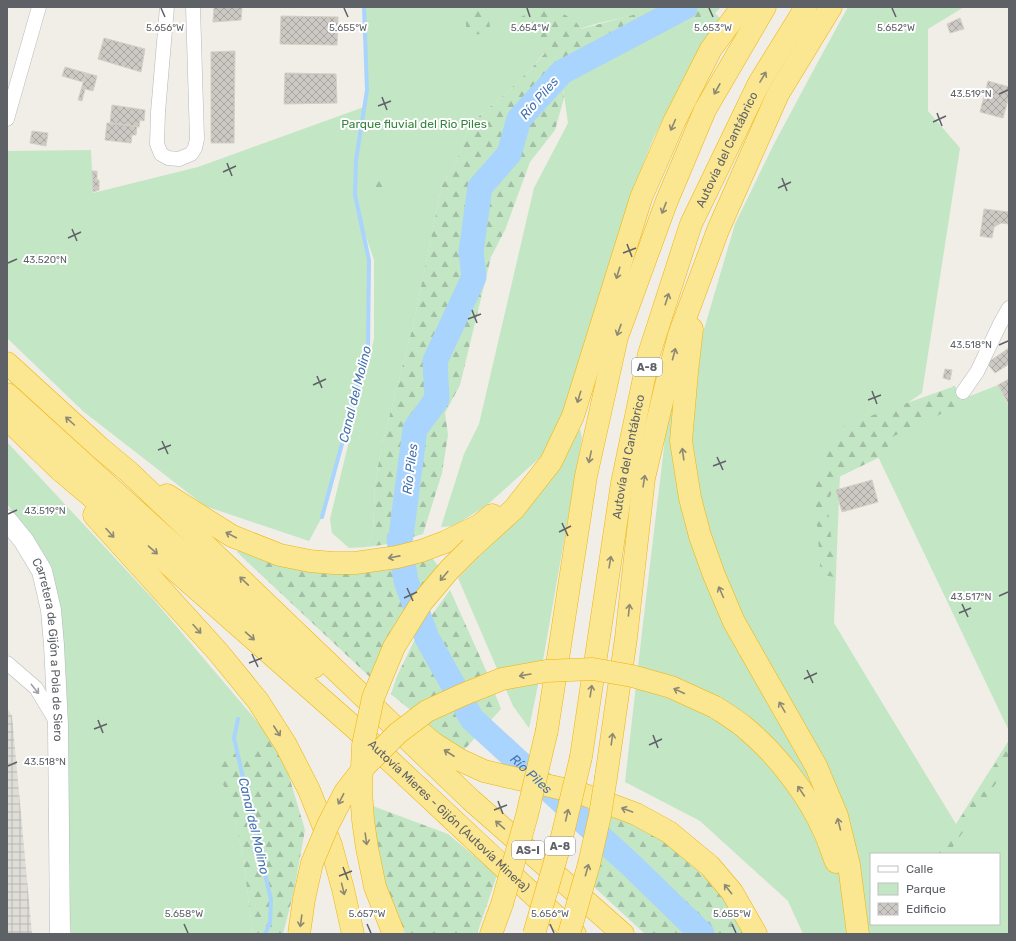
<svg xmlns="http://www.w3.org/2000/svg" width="1016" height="941" viewBox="0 0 1016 941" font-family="Rubik,sans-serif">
	<defs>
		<pattern id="industrial-grid" width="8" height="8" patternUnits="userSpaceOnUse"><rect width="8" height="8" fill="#dfddd8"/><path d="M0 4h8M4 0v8" fill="none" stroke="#b8b7b3"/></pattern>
		<pattern id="forest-firs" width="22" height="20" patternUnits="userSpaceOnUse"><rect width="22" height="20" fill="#c3e6c5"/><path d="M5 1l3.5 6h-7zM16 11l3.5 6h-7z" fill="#a2bea4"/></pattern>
		<pattern id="building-cross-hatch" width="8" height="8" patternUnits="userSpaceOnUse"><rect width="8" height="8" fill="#ccc8c3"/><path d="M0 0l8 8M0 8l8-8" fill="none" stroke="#a9a6a2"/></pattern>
	</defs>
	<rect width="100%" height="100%" fill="#f0eee6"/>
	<path fill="url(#industrial-grid)" d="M7,708L12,716L32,934H7Z"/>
	<path fill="#c3e6c5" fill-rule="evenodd" d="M364,7H644L634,15L595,24L570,32L549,47L531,69L504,95L470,124L457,160L442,185L413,326L382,445L375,483L373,533L367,547L349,548L332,533L330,519L374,339V260L361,222L369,260L368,349L322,517L309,541L205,506L84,412L7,338V151L91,150L93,193L198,167L364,107L367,90Z
		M848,7H964L928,29V111L960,148L922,393L841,449L834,623L872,686L956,824L1009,740V934H803L788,901L700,821L625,782L642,632L668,414L705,326L735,224L774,144L820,58ZM871,854H999V924H871Z
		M715,13L722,20L681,85L653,139L631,195L562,417L545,453L487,505L454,526L441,527L464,454L479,424L534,188L568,123L562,81L654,30Z
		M998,385L1009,407V731L872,444L960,400Z
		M580,429L582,438L542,666L529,728L513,706L458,578L503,532L550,476Z
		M7,442L154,600L271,738L235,821L242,851L253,934H71L69,902L36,542L7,504Z"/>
	<path fill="url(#forest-firs)" d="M466,7H485L490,26V32C482,34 474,36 466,31Z
		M539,7H553L576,22L581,29L633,15L644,7H721L715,13L654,30L562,81L564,98L555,130L530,162L505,230L491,257L460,385L445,413L448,435L442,473L423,534L388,544L367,547L373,533L375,483L382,445L413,326L442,185L457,160L470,124L504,95L531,69L545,53L514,21Z
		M372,170L386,177L395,179L381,191L374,188L373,178Z
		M955,386L962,404L894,436L884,455L839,477L827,503L836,577L821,575L814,489L832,439L845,425Z
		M240,547L338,572L396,569L415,564L432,558L439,567L373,680L237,552Z
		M450,590L485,668L501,709L464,750L443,737L391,694L397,676L416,637Z
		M271,738L286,766L305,830L294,891L283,934H253L242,851L235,821L216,762Z
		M1009,740V771L1005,770L948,854H937L1002,753Z
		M370,805L448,834L497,875L477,934H405L395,915L378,867Z
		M611,813L668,843L718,890L752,934H645L593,886Z"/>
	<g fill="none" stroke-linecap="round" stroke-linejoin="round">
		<path stroke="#a9d4fd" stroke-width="4" d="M322,517L368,349L369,260L355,195L356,160L367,90L364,7
			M238,719L234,738L271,900L270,923L265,934"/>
		<path stroke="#a9d4fd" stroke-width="25" id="s1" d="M685,7L562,72L519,119L509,154L480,187L471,252L474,277L435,361L437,399L415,429L401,536L399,540L406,581L427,638L472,719L632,866L702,934"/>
	</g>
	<path fill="url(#building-cross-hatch)" stroke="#d4d0c4" d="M214,7H242L241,20L213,22Z
		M281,16L338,17L337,45L280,44Z
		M960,18L964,29L950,33L947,24Z
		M104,38L145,49L141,72L98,59Z
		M235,51L234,143H211V52Z
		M65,67L86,73L83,82L62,76Z
		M86,73L97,76L93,91L85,89L82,101L78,100Z
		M285,73L336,74L337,103L284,104Z
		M988,81L1009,87V96L1003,118L980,112Z
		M112,105L145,110L144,121L140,120L139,127L110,123Z
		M107,123L137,126L136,135H132L131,143L105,140Z
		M32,131L48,133L46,146L30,143Z
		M92,171H97V180H99V190L93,192Z
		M984,209L1009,212V224L1001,223L994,227L992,238L980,236Z
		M1009,348V364L995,373L987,363Z
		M945,369L952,370L950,380L943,378Z
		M1009,379V405L998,385Z
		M872,480L878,502L842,512L836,490Z"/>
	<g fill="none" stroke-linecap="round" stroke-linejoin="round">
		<g stroke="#b6b8bc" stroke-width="15">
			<path id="street" d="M167,7L158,112L157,144L161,154L168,158L179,159L191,154L195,148L197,139L193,7
				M7,119L39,7
				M963,392L977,372L1000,324L1009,308
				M7,663L36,688L57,723"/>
		</g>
		<g stroke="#b5b8bd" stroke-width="21">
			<g id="secondary">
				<path id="s2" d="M7,520L24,541L42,571L51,610L54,645L58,725L60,934"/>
			</g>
		</g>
		<g stroke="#f1b405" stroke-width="23">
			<g id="highway">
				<path d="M692,329L687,372L681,441L690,498L700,536L714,575L734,622L816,766L837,816L849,865L858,934"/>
				<path d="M7,363L99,447L129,472L471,800L623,934"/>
				<path d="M7,394L254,618L314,667"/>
				<path id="s3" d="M7,419L60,470L99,503L357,730L575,934"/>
				<path d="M167,495L232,536L280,555L310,561L333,563H355L397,557L421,551L445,542L480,525L492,515"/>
				<path d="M94,515L218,652L258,701L286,745L309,790L331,845L343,889L353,934"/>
				<path d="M471,548L514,509L551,462L573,416L641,198L674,122L711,49L742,7"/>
				<path d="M715,707C724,713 734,719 743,726C776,753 808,794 825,833C829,842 832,852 836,862"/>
				<path d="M414,727L433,743L460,760L484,771L509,777L577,792L636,814L669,832L710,866L732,892L756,934"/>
				<path d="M547,730L586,476L617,337L666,203L705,110L765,7"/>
				<path id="s4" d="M581,757L622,483L649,354L691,224L759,83L806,7"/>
				<path d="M606,777L626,638L644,478L665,389L679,335L718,230L778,94L831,7"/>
				<path d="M491,934L502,904"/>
			</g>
		</g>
		<use href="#street" stroke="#fff" stroke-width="14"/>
		<use href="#secondary" stroke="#fff" stroke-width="20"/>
		<use href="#highway" stroke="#fbe692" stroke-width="22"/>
		<g stroke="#f1b405" stroke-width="23" stroke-linecap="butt">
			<path id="highway-bridge" d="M502,904L527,815L547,730
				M393,932L375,887L367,848L363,820L361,790L363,745L373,698L394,647L422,602L449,570L471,548
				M299,934L304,899L312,863L328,825L345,792L366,765L398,733L427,711L462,695L502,679L546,671L593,669L632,676L671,687L715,707
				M534,934L561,841L581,757
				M569,934L589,864L600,815L606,777"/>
		</g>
		<use href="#highway-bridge" stroke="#fbe692" stroke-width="22"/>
	</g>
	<defs><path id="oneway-shaft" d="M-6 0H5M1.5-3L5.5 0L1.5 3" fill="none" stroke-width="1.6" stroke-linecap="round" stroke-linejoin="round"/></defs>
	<g stroke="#8d8973">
		<use href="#oneway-shaft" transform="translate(763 77) rotate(-59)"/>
		<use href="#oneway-shaft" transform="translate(717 89) rotate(119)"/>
		<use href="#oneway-shaft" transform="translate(673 125) rotate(114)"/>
		<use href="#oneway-shaft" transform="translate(664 208) rotate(111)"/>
		<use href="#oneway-shaft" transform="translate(618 273) rotate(107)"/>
		<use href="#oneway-shaft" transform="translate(667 299) rotate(-72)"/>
		<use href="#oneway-shaft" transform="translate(619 330) rotate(110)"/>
		<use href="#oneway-shaft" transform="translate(674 354) rotate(-75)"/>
		<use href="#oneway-shaft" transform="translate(579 397) rotate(107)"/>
		<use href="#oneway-shaft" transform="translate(70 421) rotate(-138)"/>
		<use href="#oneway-shaft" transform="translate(683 454) rotate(-98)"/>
		<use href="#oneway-shaft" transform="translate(590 457) rotate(102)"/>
		<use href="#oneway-shaft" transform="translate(644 481) rotate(-81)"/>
		<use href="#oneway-shaft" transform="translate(110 533) rotate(48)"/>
		<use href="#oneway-shaft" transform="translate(231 535) rotate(-152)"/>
		<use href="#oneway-shaft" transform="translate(153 550) rotate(41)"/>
		<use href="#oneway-shaft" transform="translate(394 557) rotate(169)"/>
		<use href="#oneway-shaft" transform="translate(610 562) rotate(-81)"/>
		<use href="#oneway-shaft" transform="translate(444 576) rotate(130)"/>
		<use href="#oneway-shaft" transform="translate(244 581) rotate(-136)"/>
		<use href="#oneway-shaft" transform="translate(721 592) rotate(-114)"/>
		<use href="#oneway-shaft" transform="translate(629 610) rotate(-84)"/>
		<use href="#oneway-shaft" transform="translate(197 629) rotate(48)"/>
		<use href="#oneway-shaft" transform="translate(250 636) rotate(41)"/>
		<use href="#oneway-shaft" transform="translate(525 675) rotate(170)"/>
		<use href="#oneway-shaft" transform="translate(591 691) rotate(-81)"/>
		<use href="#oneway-shaft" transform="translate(679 691) rotate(-155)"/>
		<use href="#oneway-shaft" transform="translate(782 707) rotate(-120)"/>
		<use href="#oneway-shaft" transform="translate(277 731) rotate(57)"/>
		<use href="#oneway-shaft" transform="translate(612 739) rotate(-82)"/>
		<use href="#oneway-shaft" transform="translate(449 753) rotate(-147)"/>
		<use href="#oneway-shaft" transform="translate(801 791) rotate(-124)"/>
		<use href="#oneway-shaft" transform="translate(341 799) rotate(117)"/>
		<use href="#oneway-shaft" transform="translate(627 810) rotate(-160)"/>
		<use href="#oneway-shaft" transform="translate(567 815) rotate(-77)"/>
		<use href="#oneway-shaft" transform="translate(839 824) rotate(-104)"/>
		<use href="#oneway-shaft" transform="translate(500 825) rotate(-139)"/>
		<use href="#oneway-shaft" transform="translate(366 839) rotate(82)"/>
		<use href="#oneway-shaft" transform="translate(587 870) rotate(-74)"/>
		<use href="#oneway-shaft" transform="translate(343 889) rotate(76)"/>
		<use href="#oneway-shaft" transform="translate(728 889) rotate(-128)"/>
		<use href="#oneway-shaft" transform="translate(301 921) rotate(98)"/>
	</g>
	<use stroke="#9ea0a3" href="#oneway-shaft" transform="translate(35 689) rotate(51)"/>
	<path fill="none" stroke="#5e6166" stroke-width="1.5" d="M161,8L165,17M344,8L348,17M527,8L530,17M709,8L713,17M892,8L896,17M999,94L1008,90M382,97L387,110M378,106L391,101M937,113L942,126M933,122L946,116M227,163L232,176M223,172L236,166M782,178L787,191M778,188L791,182M72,229L77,241M68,238L81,232M627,244L632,257M623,253L636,248M8,263L17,259M472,310L477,323M468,319L481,314M999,345L1008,341M317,376L322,388M313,385L326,379M872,391L877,404M868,400L881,395M162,441L168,454M158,450L171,445M717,457L723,470M713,466L726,461M8,514L17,510M562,523L568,536M559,532L571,526M407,588L413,601M999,596L1008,592M404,598L417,592M962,604L968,617M959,613L971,608M252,654L258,667M249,663L262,658M807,670L813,683M804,679L817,673M98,720L103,733M94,729L107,724M653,735L658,748M649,745L662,739M8,766L17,762M498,801L503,814M494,810L507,805M343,867L348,880M339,876L352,871M184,924L188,933M367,924L371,933M550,924L554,933M732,924L736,933"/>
	<g text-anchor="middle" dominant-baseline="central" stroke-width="4" stroke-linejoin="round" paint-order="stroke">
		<g fill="#fff" stroke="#8e9094" stroke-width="1">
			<rect x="632" y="358" width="30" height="18" rx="3"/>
			<rect x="545" y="837" width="30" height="18" rx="3"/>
			<rect x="512" y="841" width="32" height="18" rx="3"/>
		</g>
		<g font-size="11" font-weight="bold" fill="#5e6166">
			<text x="647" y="367">A-8</text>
			<text x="560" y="846">A-8</text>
			<text x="528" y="850">AS-I</text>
		</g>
		<g font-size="12" fill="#37843f" stroke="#fff">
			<text x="414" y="124">Parque fluvial del Rio Piles</text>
		</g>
		<g font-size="12" fill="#5e6166" stroke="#fff">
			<text stroke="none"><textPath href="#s4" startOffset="628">Autovía del Cantábrico</textPath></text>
			<text stroke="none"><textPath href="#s4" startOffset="304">Autovía del Cantábrico</textPath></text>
			<text stroke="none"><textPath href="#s2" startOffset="141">Carretera de Gijón a Pola de Siero</textPath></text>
			<text stroke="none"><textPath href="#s3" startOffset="594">Autovía Mieres - Gijón (Autovía Minera)</textPath></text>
		</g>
		<g font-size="13" font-style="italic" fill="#4473b0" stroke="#fff">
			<text transform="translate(539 98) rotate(-49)">Río Piles</text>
			<text transform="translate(355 394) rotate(-76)">Canal del Molino</text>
			<text transform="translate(410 469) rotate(-83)">Río Piles</text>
			<text stroke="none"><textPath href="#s1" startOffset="930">Río Piles</textPath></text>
			<text transform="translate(254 826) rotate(77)">Canal del Molino</text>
		</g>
	</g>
	<g font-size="10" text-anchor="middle" fill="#5e6166" stroke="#fff" stroke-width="4" stroke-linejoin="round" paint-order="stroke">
		<text x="165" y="31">5.656°W</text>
		<text x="348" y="31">5.655°W</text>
		<text x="530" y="31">5.654°W</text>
		<text x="713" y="31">5.653°W</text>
		<text x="896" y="31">5.652°W</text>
		<text x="971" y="97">43.519°N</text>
		<text x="45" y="263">43.520°N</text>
		<text x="971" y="348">43.518°N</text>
		<text x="45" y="514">43.519°N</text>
		<text x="971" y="600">43.517°N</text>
		<text x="45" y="765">43.518°N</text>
		<text x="184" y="917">5.658°W</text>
		<text x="367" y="917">5.657°W</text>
		<text x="550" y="917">5.656°W</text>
		<text x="732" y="917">5.655°W</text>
	</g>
	<rect width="1016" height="941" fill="none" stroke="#5e6166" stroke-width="16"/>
	<rect x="870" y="853" width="130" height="72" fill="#ffffff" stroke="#bfc0c2"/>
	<rect x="878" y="866" width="20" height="6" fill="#ffffff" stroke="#bfc0c2"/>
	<text x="906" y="873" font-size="12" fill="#5e6166">Calle</text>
	<rect x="878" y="883" width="20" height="12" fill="#c3e6c5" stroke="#bfc0c2"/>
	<text x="906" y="893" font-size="12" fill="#5e6166">Parque</text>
	<rect x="878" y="903" width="20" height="12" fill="url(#building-cross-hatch)" stroke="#bfc0c2"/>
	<text x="906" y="913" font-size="12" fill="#5e6166">Edificio</text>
</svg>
